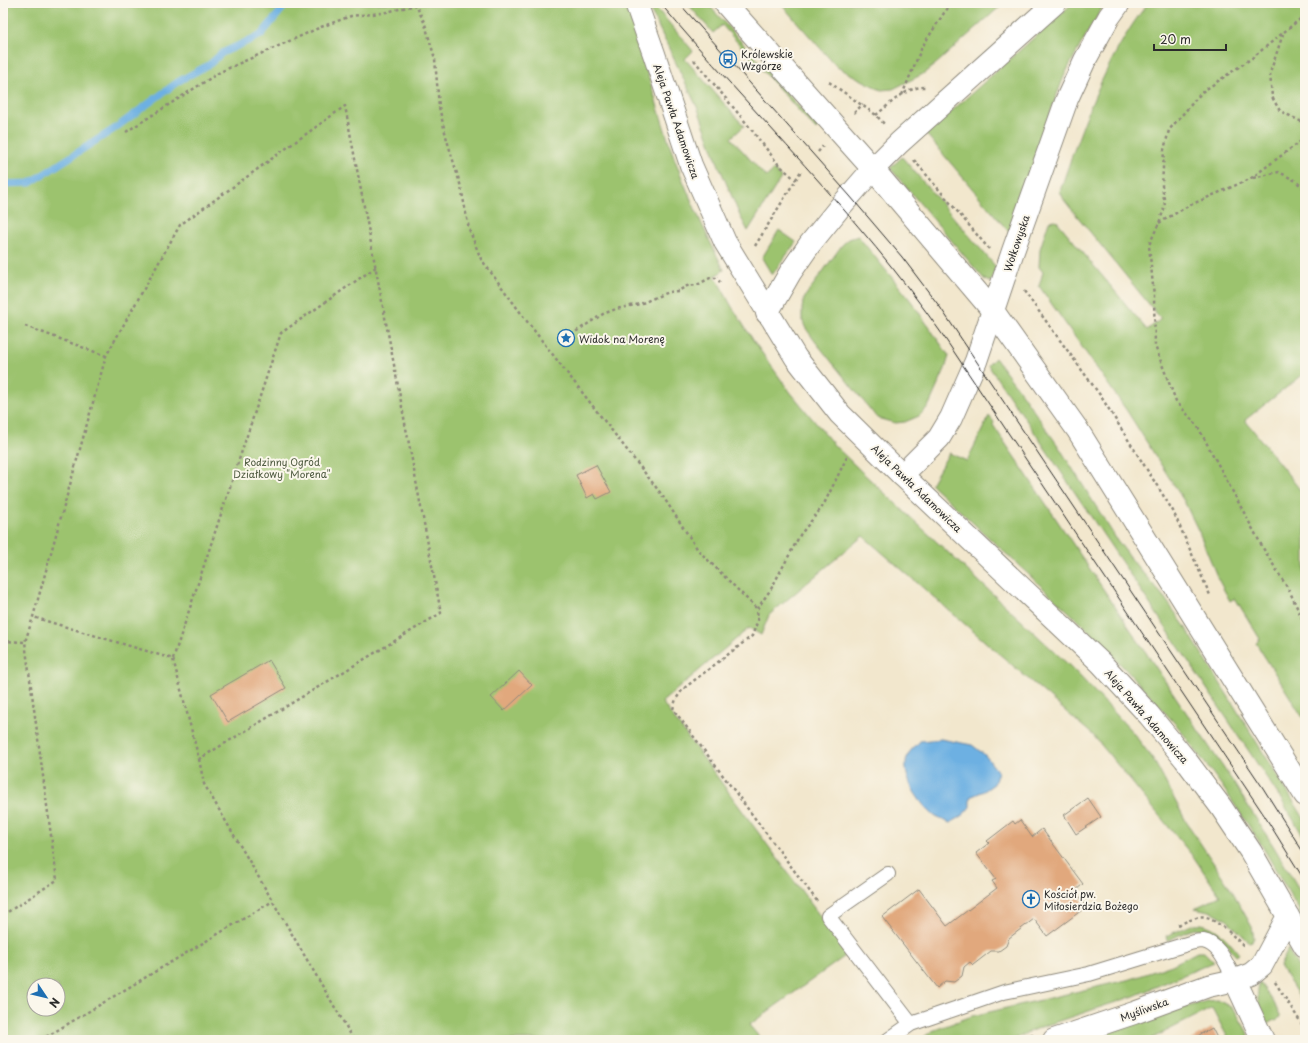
<svg xmlns="http://www.w3.org/2000/svg" width="1308" height="1043" viewBox="0 0 1308 1043" font-family="'Playpen Sans',sans-serif">
	<rect width="100%" height="100%" fill="#fbf7ec"/>
	<filter id="ink" filterUnits="userSpaceOnUse"><feTurbulence type="fractalNoise" baseFrequency=".025" numOctaves="2"/><feDisplacementMap in="SourceGraphic" scale="8" xChannelSelector="R" yChannelSelector="G"/><feConvolveMatrix kernelMatrix="1 2 1 2 8 2 1 2 1" color-interpolation-filters="sRGB"/></filter>
	<filter id="wash" filterUnits="userSpaceOnUse"><feTurbulence type="fractalNoise" baseFrequency=".012" numOctaves="4" result="noise"/><feDisplacementMap in="SourceGraphic" scale="16" xChannelSelector="R" yChannelSelector="G"/><feGaussianBlur stdDeviation="0.9" result="paint"/><feColorMatrix in="noise" values="0 0 0 0 0 0 0 0 0 0 0 0 0 0 0 0 0 1.4 0 .05"/><feComposite in="paint" operator="in"/></filter>
	<g filter="url(#wash)">
		<rect width="100%" height="100%" fill="#f2e7cd"/>
		<path fill="#9cc36e" stroke="#64774c" fill-rule="evenodd" d="M3,3H626C641,51 655,99 670,146C685,189 704,230 724,270L715,276L732,307L755,343L787,388L834,445L863,473L1072,668L1112,710L1134,734L1153,759L1187,823L1230,888L1252,927L1254,938L1252,941L1249,942L1227,920L1213,912L1195,908L1220,896L1195,859L1093,735L863,536L769,615L761,635L749,628L662,702L848,954L749,1025L762,1040H3ZM34,985H58V1009H34Z
			M647,3H652L693,51L685,59L744,126L731,138L766,177L774,170L781,178L748,231L740,216L717,161L698,109Z
			M687,3H707L818,128L816,130L722,25L713,33Z
			M780,3H1004L937,63L923,74L893,89L881,90L837,67Z
			M1073,3H1105L1080,46L1065,74L1056,97L1009,232L926,134Z
			M1148,3H1305V212L1303,213L1305,215V373L1245,420L1305,496V721L1256,643L1260,639L1235,598L1230,601L1218,579L1199,532L1184,501L1127,411L1039,286L1043,272L1039,267L1040,249L1049,221L1056,220L1147,330L1161,319L1064,200L1060,191C1082,126 1105,58 1148,3Z
			M902,157L996,267L992,280L989,282L984,279L890,168Z
			M779,230L796,242L772,275L762,258Z
			M858,236L911,301L949,356L945,369L929,405L925,410L919,416L905,422L895,423L877,418L814,340L805,327L802,319V309L803,302L806,295L842,245L849,239Z
			M995,358L1022,394L1059,447L1117,540L1136,565L1164,597L1184,625L1305,820V839L1279,796L1016,405H1015L988,365Z
			M989,416L994,422L993,425L1233,782L1274,847L1305,899V921L1261,844L1222,786L1179,728L1145,690L1083,625L931,484L949,453L967,461Z
			M1194,924C1214,922 1228,940 1239,954L1236,956C1226,945 1214,926 1196,929C1187,930 1176,937 1167,941L1166,936Z
			M1288,949L1305,979V1006L1280,966Z
			M1197,952H1204L1214,962L1134,996L1038,1028L1013,1040H920L932,1031L972,1016L1131,979L1172,965Z
			M1260,983L1273,1001L1281,1017L1266,1025C1261,1011 1254,998 1260,983Z
			M1218,1000L1234,1009L1252,1040H1229L1212,1008L1149,1040H1082L1124,1025L1207,1001Z"/>
		<path fill="#6db0e2" stroke="#4c6e86" d="M941,739L972,745L985,755L998,772L994,784L984,791L970,797V807L961,817L950,823C946,821 940,819 936,817C920,805 899,775 908,755C910,750 917,745 920,741Z"/>
		<g fill="none" stroke-linecap="round" stroke-linejoin="round">
			<path stroke="#6db0e2" stroke-width="7" d="M3,184L30,183L114,129L179,81L210,64L222,53L261,35L284,7L288,3"/>
		</g>
		<g id="blocks">
			<path fill="#e1a87d" d="M596,465L611,492L597,499L594,494L587,498L576,475Z
				M269,660L286,688L228,722L211,694Z
				M519,671L532,685L504,711L491,697Z
				M1088,798L1101,817L1076,834L1064,815Z
				M1020,820L1032,837L1042,829L1083,884L1075,891L1086,907L1047,936L1034,919L1009,938L1006,946L999,951H991L973,965L970,962L964,967L962,976L954,982L945,981L937,988L882,917L919,889L947,926L997,888L992,881L996,879L976,853L989,843L987,841L1013,821L1015,824Z
				M1212,1028L1218,1040H1190Z"/>
		</g>
	</g>
	<g filter="url(#ink)">
		<use href="#blocks" fill-opacity="0" stroke="#8e897c" stroke-width="1"/>
		<g fill="none" stroke-linecap="round" stroke-linejoin="round">
			<g stroke="#8e897c" stroke-width="16">
				<path id="service" d="M888,874L828,916L911,1024
					M888,1040L911,1024L1004,992L1089,974L1190,943C1194,942 1199,941 1203,941C1220,944 1227,966 1235,980"/>
			</g>
			<g stroke="#8e897c" stroke-width="24">
				<path id="tertiary" d="M767,313L790,273L810,244L840,207L873,169L899,143L1055,3
					M902,475L939,438L951,418L976,361L1013,251L1067,99L1085,60L1109,17L1119,3
					M1054,1040L1134,1013L1208,986L1235,980L1263,1040"/>
			</g>
			<g stroke="#8e897c" stroke-width="24">
				<path id="secondary" d="M636,3L654,54L691,165L725,242L796,358L840,414L902,475L1101,663L1149,715L1185,759L1221,807L1251,852L1305,946
					M725,3L873,169L993,311L1077,429L1305,795
					M1235,980L1251,974L1262,965L1288,916"/>
			</g>
			<path stroke="#8e897c" stroke-width="2.5" stroke-dasharray="3 3" stroke-linecap="butt" d="M415,3L425,24L435,59L439,107L447,140L461,187L469,229L481,259L529,324L662,495L698,550L757,609
				M1305,15L1252,58L1202,92L1169,130L1164,150L1162,186L1165,206L1159,223L1149,245L1154,296L1155,346L1176,401L1198,427L1263,548L1290,592L1305,625
				M1283,34L1270,73L1272,97L1280,111L1300,121L1305,122
				M694,60L747,124L779,165L796,180
				M829,82L876,115L885,125
				M902,95L922,47L944,13L952,3
				M854,113L863,104
				M876,115C890,104 907,86 926,87
				M126,132L220,72L321,27L351,16L382,13L416,5
				M818,152L823,146
				M914,160L989,249
				M1253,178L1279,172L1294,180L1305,189
				M1159,223L1188,206L1250,179L1305,138
				M755,246L801,171
				M1024,291L1100,395L1173,511L1210,595
				M25,326L106,356
				M566,338L603,314L616,309L640,304L668,292L678,291L687,286L697,285L710,278H716L720,282
				M3,641L25,642
				M173,659L281,333L376,267
				M199,759L204,784L354,1040
				M817,901L673,709L676,699L683,689L752,636L758,620L757,609L771,589L800,535L823,506L848,455
				M3,915L57,880L25,642L33,617L106,356L180,225L345,106L441,613L199,759L173,659L33,617
				M1178,925C1199,916 1205,913 1224,928
				M1228,931L1245,947
				M1275,982L1305,1029
				M41,1040L273,901
				M1019,1040L1033,1034"/>
			<use href="#service" stroke="#fff" stroke-width="14"/>
			<use href="#tertiary" stroke="#fff" stroke-width="22"/>
			<use href="#secondary" stroke="#fff" stroke-width="22"/>
			<path stroke="#2b2b2b" stroke-width="1" d="M660,3C753,114 859,215 942,334L1264,815L1305,881
				M679,3L850,196L902,257L940,307L1263,788L1305,855"/>
		</g>
	</g>
	<defs>
		<g id="bus-ring" transform="scale(0.9)"><circle r="9.5" fill="#fbf7ec" stroke="#1f6fb2" stroke-width="1.5"/><path d="M-5-6H5V4H4V6H2V4H-2V6H-4V4H-5ZM-3.5-4V0h7V-4ZM-3.5 1.2v1.5H-2V1.2ZM2 1.2v1.5H3.5V1.2Z" fill="#1f6fb2"/></g>
		<g id="sight-ring" transform="scale(0.9)"><circle r="9.5" fill="#fbf7ec" stroke="#1f6fb2" stroke-width="1.5"/><path d="M0-6L1.8-2.2L6-1.7L2.9 1.2L3.7 5.4L0 3.3L-3.7 5.4L-2.9 1.2L-6-1.7L-1.8-2.2Z" fill="#1f6fb2"/></g>
		<g id="church-ring" transform="scale(0.9)"><circle r="9.5" fill="#fbf7ec" stroke="#1f6fb2" stroke-width="1.5"/><path d="M-1.2-6h2.4v3.5h3.3v2.4h-3.3V6h-2.4V-.1h-3.3v-2.4h3.3Z" fill="#1f6fb2"/></g>
	</defs>
	<g fill-rule="evenodd">
		<use href="#bus-ring" x="728" y="59"/>
		<use href="#sight-ring" x="566" y="338"/>
		<use href="#church-ring" x="1031" y="899"/>
	</g>
	<g text-anchor="middle" dominant-baseline="central" stroke-width="4" stroke-linejoin="round" paint-order="stroke">
		<g font-size="10" fill="#2b2b2b" stroke="#fbf7ec" text-anchor="start">
			<text x="741" y="53">Królewskie<tspan x="741" dy="12">Wzgórze</tspan></text>
			<text x="579" y="338">Widok na Morenę</text>
			<text x="1044" y="893">Kościół pw.<tspan x="1044" dy="12">Miłosierdzia Bożego</tspan></text>
		</g>
		<g font-size="10" fill="#2b2b2b" stroke="#fbf7ec">
			<text transform="translate(677 121) rotate(71)">Aleja Pawła Adamowicza</text>
			<text transform="translate(1016 243) rotate(-71)">Wołkowyska</text>
			<text transform="translate(917 488) rotate(44)">Aleja Pawła Adamowicza</text>
			<text transform="translate(1147 716) rotate(49)">Aleja Pawła Adamowicza</text>
			<text transform="translate(1144 1009) rotate(-20)">Myśliwska</text>
		</g>
		<g font-size="10" fill="#4d593f" stroke="#fbf7ec">
			<text x="282" y="461">Rodzinny Ogród<tspan x="282" dy="12">Działkowy "Morena"</tspan></text>
		</g>
	</g>
	<rect width="1308" height="1043" fill="none" stroke="#fbf7ec" stroke-width="16"/>
	<g transform="translate(46 997) rotate(125)"><circle r="19" fill="#fbf7ec" stroke="#a8a59f"/>
	<path d="M0-3L7 15L0 10L-7 15Z" fill="#1f6fb2"/>
	<text y="-6" font-size="11" font-weight="bold" text-anchor="middle" fill="#2b2b2b">N</text>
	</g>
	<path d="M1154 44v6h72v-6" fill="none" stroke="#2b2b2b" stroke-width="2"/>
	<text x="1160" y="44" font-size="12" fill="#2b2b2b" stroke="#fbf7ec" stroke-width="3" paint-order="stroke">20 m</text>
</svg>
